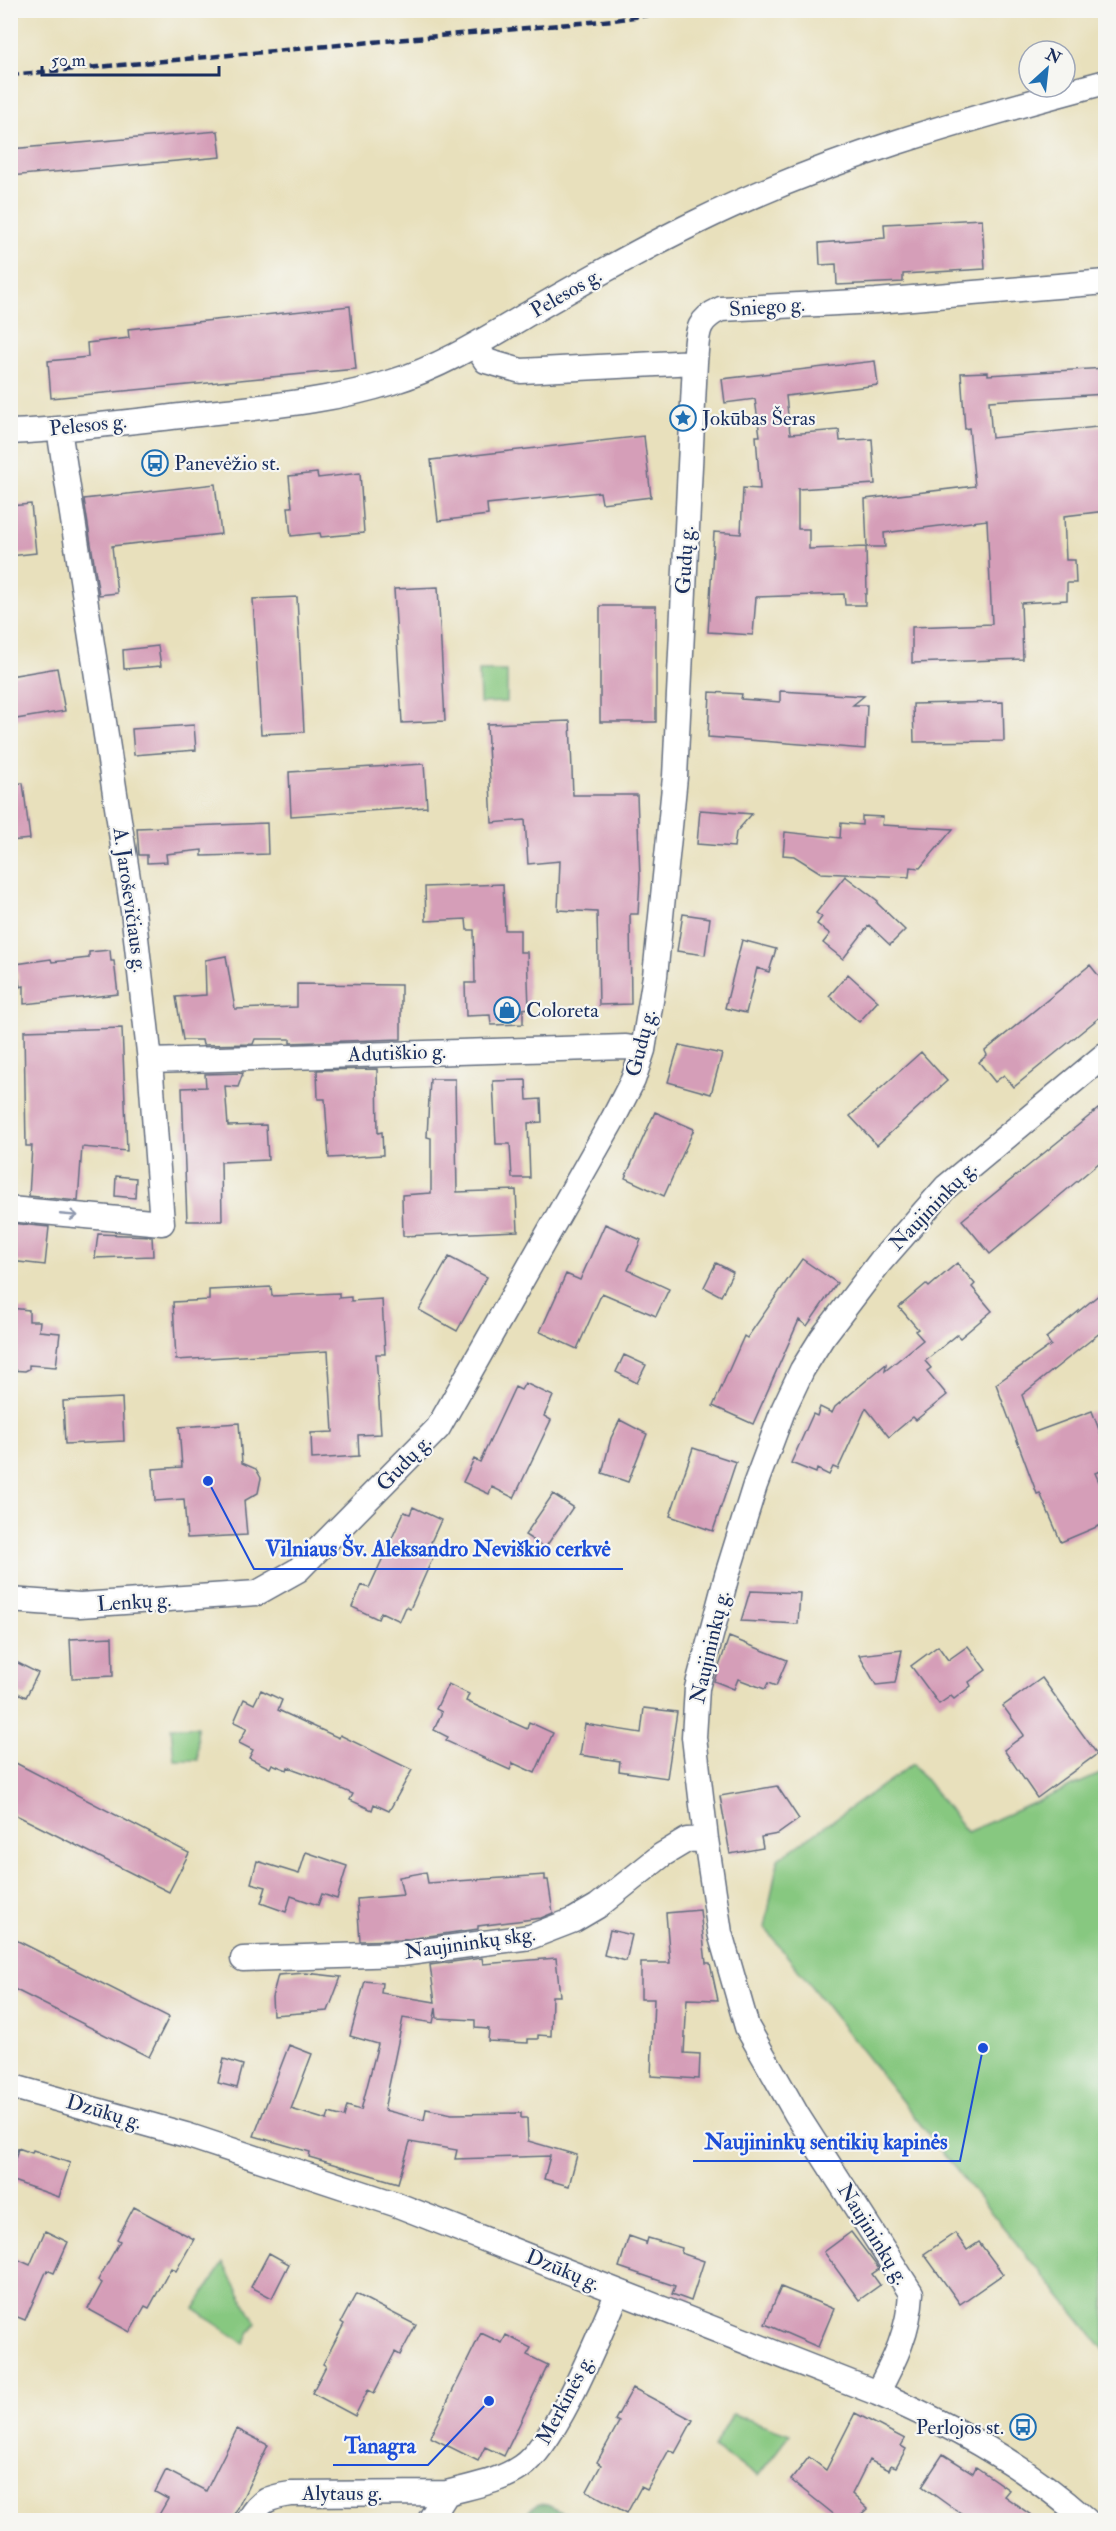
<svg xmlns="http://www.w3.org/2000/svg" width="1116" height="2531" viewBox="0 0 1116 2531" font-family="'IM FELL Double Pica',serif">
	<rect width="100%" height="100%" fill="#f6f6f2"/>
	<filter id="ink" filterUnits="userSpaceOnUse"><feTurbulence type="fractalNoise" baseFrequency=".0167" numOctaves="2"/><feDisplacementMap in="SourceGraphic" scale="12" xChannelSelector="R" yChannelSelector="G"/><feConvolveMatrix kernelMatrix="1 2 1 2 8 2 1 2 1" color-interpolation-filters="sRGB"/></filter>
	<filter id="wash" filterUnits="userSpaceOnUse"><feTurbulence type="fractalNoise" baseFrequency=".008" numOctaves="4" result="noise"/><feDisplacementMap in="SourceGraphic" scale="24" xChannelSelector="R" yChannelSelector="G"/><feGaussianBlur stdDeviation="1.35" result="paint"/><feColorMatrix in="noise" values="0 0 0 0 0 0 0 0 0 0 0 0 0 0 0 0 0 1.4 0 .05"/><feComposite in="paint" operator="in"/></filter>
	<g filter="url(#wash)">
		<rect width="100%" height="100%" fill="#e8e0bc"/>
		<path fill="#87c880" stroke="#517c6f" stroke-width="1.5" d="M479,671H507V702L480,703Z
			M171,1727H197L198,1760H174Z
			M913,1764L967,1832L1105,1772V2351L962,2177L765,1928L778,1859Z
			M223,2263L256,2323L244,2343L194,2309Z
			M733,2414L790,2434L758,2476L713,2448Z"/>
		<path fill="#6dac6e" stroke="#446e66" stroke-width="1.5" d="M539,2504L547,2505L580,2520H528L530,2510Z"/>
		<g id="blocks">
			<path fill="#d59eb8" d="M218,131L221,157L10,176V149Z
				M982,219L985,269L903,274V282L837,285L836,264L820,265L819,243L885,238L884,224Z
				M350,306L356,369L51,398L48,361L88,357L87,343L129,338L128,329Z
				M875,361L878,385L786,396L790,434L839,430L840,441L872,439L875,484L798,489V529H809V549L866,547L867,594H865V605H845L844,594L756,597L753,635L708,632L714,532L741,534L743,488L760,489L756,436H760L755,399L725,403L722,379Z
				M1106,368V394L989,401L992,438L1106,426V511L1064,516L1066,560H1075L1076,583H1067V600L1021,603L1023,659L912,663V627L992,624L987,520L884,533L885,547H867L865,499L975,486L969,428L965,429L961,373L988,372V375Z
				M644,436L651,497L602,503L600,492L487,504L488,515L438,521L431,460Z
				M317,473L318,478L360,473L364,533L321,537L320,533L291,536L288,507H292L289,476Z
				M215,484L221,534L112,546L117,593L99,595L84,499Z
				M31,504L36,553L10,556V506Z
				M438,587L445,721L402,723L394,589Z
				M297,597L304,732L261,734L253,599Z
				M600,606H656V722H600Z
				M158,646L161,666L124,669L123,650Z
				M57,668L65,711L10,720V676Z
				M780,691L864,696L853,705H867L865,749L708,737L710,692L742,694L741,699L780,702Z
				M1003,702L1004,741L914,742L913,704Z
				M570,721L573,795H637L640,878L638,914H630L631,1004L599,1005L597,912L558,910L560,861L528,864L525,820L492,823L487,724Z
				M194,725L196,750L134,755L132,729Z
				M424,764L427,807L291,816L289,772Z
				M23,783L30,839L10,841V784Z
				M700,810L752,814L736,832L734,847L697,844Z
				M862,816L883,817L882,825L953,829L920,868L910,867L909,877L821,873L794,856L783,855L785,832L840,838L841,823L862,825Z
				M267,823L268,854L202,856V850L166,854L167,862L147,863V855H139L137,828Z
				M845,876L878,901L877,903L905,930L890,945L869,925L843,959L823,943L830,934L817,924L822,917L816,913Z
				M503,884L505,930H520V952H527L529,1008L523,1009V1024L491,1025L490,1015L466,1016L465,983H475L474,930H467L466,919L426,921L425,887Z
				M683,914L710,918L705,955L677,951Z
				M742,940L776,949L769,972L757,968L746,1013L725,1008Z
				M110,950L111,961H114L118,994L24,1004V986L20,987L16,964L51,959L52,962L89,958V952Z
				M226,956L235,1009L297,1007V984L401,985V1039L290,1043V1039H255L253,1044L203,1045L202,1040H183L176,997L206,995L205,960Z
				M1090,965L1106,985V1012L1014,1087L1004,1075L995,1082L979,1062L987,1055L985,1051Z
				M848,974L878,1001L859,1022L829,996Z
				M122,1028L127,1151L82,1147L78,1201L29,1196L32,1146H26L24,1031Z
				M679,1045L722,1054L711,1094L668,1082Z
				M921,1052L947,1081L877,1145L850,1116Z
				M377,1069L378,1133L382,1132L383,1155L329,1158L325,1099H318L317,1070Z
				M243,1073L238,1087L225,1086L228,1126L266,1125L268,1160L221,1162L222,1221H187L182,1088L206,1087L205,1074Z
				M430,1079H455L457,1192L516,1190L518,1231L403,1236L402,1195L431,1193V1138L427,1137Z
				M526,1080L527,1100L541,1099L542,1122L528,1123L530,1178H512L510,1144H496L493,1081Z
				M1098,1109L1106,1118V1157L990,1254L962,1220Z
				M655,1112L694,1129L664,1196L625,1178Z
				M116,1176L136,1178L135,1198L115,1196Z
				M10,1223L49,1227L45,1265L10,1261Z
				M605,1224L641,1240L628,1270L669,1289L656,1316L602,1293L577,1349L540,1332L566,1274L580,1280Z
				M98,1234L152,1236L153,1256L95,1258Z
				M449,1257L487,1277L457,1331L419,1310Z
				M802,1259L837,1283L807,1326L799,1320L753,1424L713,1406L744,1336L747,1338Z
				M716,1263L733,1272L721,1296L704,1287Z
				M957,1263L975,1284L972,1287L992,1311L960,1338L957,1335L925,1361L931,1368L927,1371L947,1395L916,1420L913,1417L889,1437L866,1408L838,1469L833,1467L829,1475L817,1469L816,1473L791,1463L813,1414L817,1416L820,1407L832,1413L835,1407L886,1364L885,1371L923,1340L915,1331L918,1329L899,1307L926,1284L929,1287Z
				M271,1287L272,1296L339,1293V1298L351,1297V1301L382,1299L385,1354H376L381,1434L358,1435L359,1456L312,1459L311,1433L333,1432L328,1351L176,1360L173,1302L209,1300V1290Z
				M1106,1289V1328L1022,1395L1035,1432L1092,1411L1106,1448V1469L1095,1473L1106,1497V1523L1061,1542L1040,1493L1037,1494L996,1384L1051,1345L1046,1338Z
				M10,1308L29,1310V1321H40L39,1331L60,1333L56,1367L29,1365V1369L25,1371L10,1370Z
				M624,1355L646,1365L637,1383L616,1372Z
				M525,1383L553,1396L544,1416L551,1420L514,1498L492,1487L489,1494L463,1482L474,1459L480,1462L515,1387L521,1390Z
				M122,1398L124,1441L65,1444L63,1401Z
				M620,1420L647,1434L628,1482L602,1473L611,1438Z
				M239,1423L242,1463L256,1469L261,1478L258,1493L244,1501L247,1535L187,1538L184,1499L155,1501L153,1469L182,1467L179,1427Z
				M693,1448L736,1462L713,1531L670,1516Z
				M553,1494L573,1507L545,1548L525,1535Z
				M413,1507L441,1520L431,1542L438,1546L410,1609L406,1607L400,1621L381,1612L378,1619L352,1607L362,1585L369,1588L404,1512L410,1514Z
				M750,1591L800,1593L798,1624L741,1621Z
				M112,1637L113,1676L72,1678L70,1639Z
				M729,1637L787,1660L776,1686L768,1683L765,1689L738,1679L734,1689L714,1681Z
				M938,1646L948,1660L968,1646L986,1670L969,1682L971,1686L954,1699L951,1696L939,1704L911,1666Z
				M902,1650L895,1683L876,1685L859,1655Z
				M10,1659L38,1673L26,1697L10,1689Z
				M1042,1678L1097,1754L1037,1798L1004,1750L1024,1735L1003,1706Z
				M448,1684L469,1694L466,1701L527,1729L529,1722L553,1733L535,1773L513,1763L510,1770L446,1741L448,1737L434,1730L442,1712L436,1709Z
				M261,1690L282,1700L278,1710L339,1738L340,1735L412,1770L389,1811L374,1804L372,1810L350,1800L353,1794L310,1775L288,1767L287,1770L272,1764L270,1768L249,1758L253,1750L239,1743L247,1728L234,1722L244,1699L254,1704Z
				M644,1708L677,1712L667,1778L619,1771L620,1761L580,1755L585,1724L641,1733Z
				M10,1760L189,1853L169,1892L10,1812Z
				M777,1786L799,1819L778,1834L761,1837L763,1848L730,1854L720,1796Z
				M306,1852L347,1866L337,1899L322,1894L318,1905L291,1896L286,1912L261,1903L266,1887L251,1883L257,1861L299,1874Z
				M426,1872L428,1883L545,1875V1880H548L553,1913L541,1918L478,1926V1929L400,1940L360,1941L357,1899L403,1895L399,1877Z
				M700,1910L706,1963H710L718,2000L687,1999L684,2053L700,2054L699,2079L651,2076L654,1999H641V1963H670L666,1913Z
				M610,1930L632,1935L626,1961L604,1955Z
				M10,1937L169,2017L149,2057L10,1987Z
				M482,1958L483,1964L556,1958L560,1996H552L551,2036L538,2035V2039H528V2043L488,2041L489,2029L475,2028V2020L437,2018L436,2008L433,2023L403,2018L384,2110L424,2120L426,2109L452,2114L521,2113V2118H527L528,2141L577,2155L569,2186L544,2179L550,2156L455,2159L457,2150L410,2142L398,2183L309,2157L310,2152L254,2136L289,2045L312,2054L291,2109L327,2120L329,2113L344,2117L347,2106L361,2110L378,2044L350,2036L365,1981L382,1983L381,1993L435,2002L430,1965Z
				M306,1973L341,1977L328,2011L273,2015L272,1997L278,1975Z
				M224,2059L243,2065L237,2088L218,2083Z
				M18,2148L32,2153L33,2150L70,2163L59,2197L10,2180Z
				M134,2207L194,2239L176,2271L171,2268L149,2308L145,2306L130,2332L88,2309L102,2283L98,2280L120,2241L117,2239Z
				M45,2231L68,2242L54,2273L47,2270L25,2320L10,2314V2256L30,2265Z
				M851,2232L879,2269L872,2274L880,2285L859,2300L824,2252Z
				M955,2233L967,2250L979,2242L1003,2274L960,2304L924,2254Z
				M629,2236L646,2242V2245L648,2238L682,2248L681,2253L704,2261L691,2301L672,2294L675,2286L619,2267Z
				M269,2253L289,2264L272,2298L251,2287Z
				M781,2287L834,2309L818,2347L765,2324Z
				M356,2294L416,2325L400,2355L395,2352L374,2393L368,2390L355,2416L312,2393L326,2366L323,2364L344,2324L341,2322Z
				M481,2333L502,2343L506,2335L531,2348L527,2355L548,2365L504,2456L485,2447L478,2461L430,2437Z
				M633,2388L693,2420L675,2453L669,2450L647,2490L641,2487L627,2513L587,2491L601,2465L597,2462L619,2422L615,2420Z
				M855,2413L905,2439L901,2446L906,2449L896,2467L891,2465L889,2470L869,2460L852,2494L868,2509L856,2520H841L791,2480L809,2457L826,2470Z
				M237,2429L268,2445L232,2520H156L168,2499L155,2492L166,2470L206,2491Z
				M943,2454L973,2473L976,2467L1009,2490L1004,2496L1038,2520H972L951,2507L922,2486Z"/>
		</g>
	</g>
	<g filter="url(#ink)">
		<use href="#blocks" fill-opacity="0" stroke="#636d7f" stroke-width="1.5"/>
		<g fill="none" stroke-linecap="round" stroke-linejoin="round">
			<g stroke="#636d7f" stroke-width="27">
				<path id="minor" d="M476,346L486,361L521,371L695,362C698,335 694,321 721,309L876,301L1106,282
					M10,432C77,429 142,420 208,413C270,406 333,401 392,382C441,367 484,340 528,314C583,282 639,250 697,222C827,158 966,119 1106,82
					M150,1061L626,1047L643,1050
					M10,1209L162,1223L150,1061L133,911L59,429
					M10,1600L80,1605L257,1593L298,1570L438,1428L613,1119L633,1080L643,1050L655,976L675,777L695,362
					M243,1959L401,1954L530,1937L574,1920L598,1906L662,1855L687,1840L706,1839
					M10,2086L186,2135L395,2204L877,2393C952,2425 1026,2466 1086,2520
					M877,2393C895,2360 909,2331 911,2293L797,2115L747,2027L720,1933L706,1839L694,1737L697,1688L727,1575L755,1485L784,1408L802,1370L822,1338L880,1262L946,1187L1106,1054
					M249,2520C260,2500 270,2497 291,2494L447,2493
					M430,2520L447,2493C472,2486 499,2482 521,2467C556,2444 600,2333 618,2292"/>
			</g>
			<use href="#minor" stroke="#fff" stroke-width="24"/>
			<path stroke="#1b2f5e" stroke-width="4.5" stroke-dasharray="9 4.5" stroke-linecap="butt" d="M10,13L40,10
				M10,75L614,20L682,10"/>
		</g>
		<defs><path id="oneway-shaft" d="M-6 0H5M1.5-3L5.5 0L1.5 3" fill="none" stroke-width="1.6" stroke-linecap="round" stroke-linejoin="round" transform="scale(1.5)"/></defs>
		<use stroke="#8d97ae" href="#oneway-shaft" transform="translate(69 1215) rotate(5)"/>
	</g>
	<defs>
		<g id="sight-ring" transform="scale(1.35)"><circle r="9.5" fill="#f6f6f2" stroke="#1f6fb2" stroke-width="1.5"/><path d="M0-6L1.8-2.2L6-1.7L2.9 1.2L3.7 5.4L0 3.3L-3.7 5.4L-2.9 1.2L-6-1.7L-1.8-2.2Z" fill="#1f6fb2"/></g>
		<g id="bus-ring" transform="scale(1.35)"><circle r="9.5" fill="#f6f6f2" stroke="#1f6fb2" stroke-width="1.5"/><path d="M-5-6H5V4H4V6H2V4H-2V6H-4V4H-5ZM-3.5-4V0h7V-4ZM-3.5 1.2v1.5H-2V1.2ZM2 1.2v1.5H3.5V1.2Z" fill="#1f6fb2"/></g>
		<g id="shop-ring" transform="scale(1.35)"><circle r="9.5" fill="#f6f6f2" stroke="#1f6fb2" stroke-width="1.5"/><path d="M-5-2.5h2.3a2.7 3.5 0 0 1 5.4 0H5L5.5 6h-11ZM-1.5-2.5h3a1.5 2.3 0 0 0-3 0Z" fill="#1f6fb2"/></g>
	</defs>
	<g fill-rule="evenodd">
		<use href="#sight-ring" x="683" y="418"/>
		<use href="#bus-ring" x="155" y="463"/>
		<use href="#shop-ring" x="507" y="1010"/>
		<use href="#bus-ring" x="1023" y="2427"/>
	</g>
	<g text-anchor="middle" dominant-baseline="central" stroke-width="4.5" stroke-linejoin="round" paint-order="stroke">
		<g font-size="21" fill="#1b2f5e" stroke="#f6f6f2">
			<text transform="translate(566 293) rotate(-30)">Pelesos g.</text>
			<text transform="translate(767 307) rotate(-4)">Sniego g.</text>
			<text transform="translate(88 425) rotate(-6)">Pelesos g.</text>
			<text transform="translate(685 560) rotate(-87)">Gudų g.</text>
			<text transform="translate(130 900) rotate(82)">A. Jaroševičiaus g.</text>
			<text transform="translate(641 1043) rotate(-76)">Gudų g.</text>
			<text transform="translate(397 1053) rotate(-2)">Adutiškio g.</text>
			<text transform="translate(933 1206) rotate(-46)">Naujininkų g.</text>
			<text transform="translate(404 1463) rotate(-46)">Gudų g.</text>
			<text transform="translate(134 1602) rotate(-4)">Lenkų g.</text>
			<text transform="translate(710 1647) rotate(-77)">Naujininkų g.</text>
			<text transform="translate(470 1943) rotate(-8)">Naujininkų skg.</text>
			<text transform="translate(104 2112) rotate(16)">Dzūkų g.</text>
			<text transform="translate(873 2234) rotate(58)">Naujininkų g.</text>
			<text transform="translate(563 2270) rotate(22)">Dzūkų g.</text>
			<text transform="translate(565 2400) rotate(-62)">Merkinės g.</text>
			<text x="342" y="2493">Alytaus g.</text>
		</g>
		<g font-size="21" fill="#1b2f5e" stroke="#f6f6f2" text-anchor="start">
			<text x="702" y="418">Jokūbas Šeras</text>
			<text x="174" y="463">Panevėžio st.</text>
			<text x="526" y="1010">Coloreta</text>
			<text x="1004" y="2427" text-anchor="end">Perlojos st.</text>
		</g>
	</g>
	<path fill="none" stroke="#1d4ed8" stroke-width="2" d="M208 1481L254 1569H623M983 2048L960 2161H693M489 2401L428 2465H333"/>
	<g fill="#1d4ed8" stroke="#f6f6f2" stroke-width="2">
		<circle cx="208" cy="1481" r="6"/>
		<circle cx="983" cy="2048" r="6"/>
		<circle cx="489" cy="2401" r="6"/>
	</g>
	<g font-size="22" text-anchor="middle" font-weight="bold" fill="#1d4ed8" stroke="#f6f6f2" stroke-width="4.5" stroke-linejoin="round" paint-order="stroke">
		<text x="438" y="1556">Vilniaus Šv. Aleksandro Neviškio cerkvė</text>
		<text x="826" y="2149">Naujininkų sentikių kapinės</text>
		<text x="380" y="2453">Tanagra</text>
	</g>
	<rect width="1116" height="2531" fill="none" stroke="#f6f6f2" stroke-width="36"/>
	<g transform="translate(1047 69) rotate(27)"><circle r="28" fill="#f6f6f2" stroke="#9ea6b7" stroke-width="1.5"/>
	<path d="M0-4.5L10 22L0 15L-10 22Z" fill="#1f6fb2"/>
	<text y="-9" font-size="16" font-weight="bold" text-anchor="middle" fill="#1b2f5e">N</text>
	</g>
	<path d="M42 66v9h177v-9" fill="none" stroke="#1b2f5e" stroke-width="3"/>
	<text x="51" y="66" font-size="18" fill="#1b2f5e" stroke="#f6f6f2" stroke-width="4.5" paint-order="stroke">50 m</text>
</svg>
